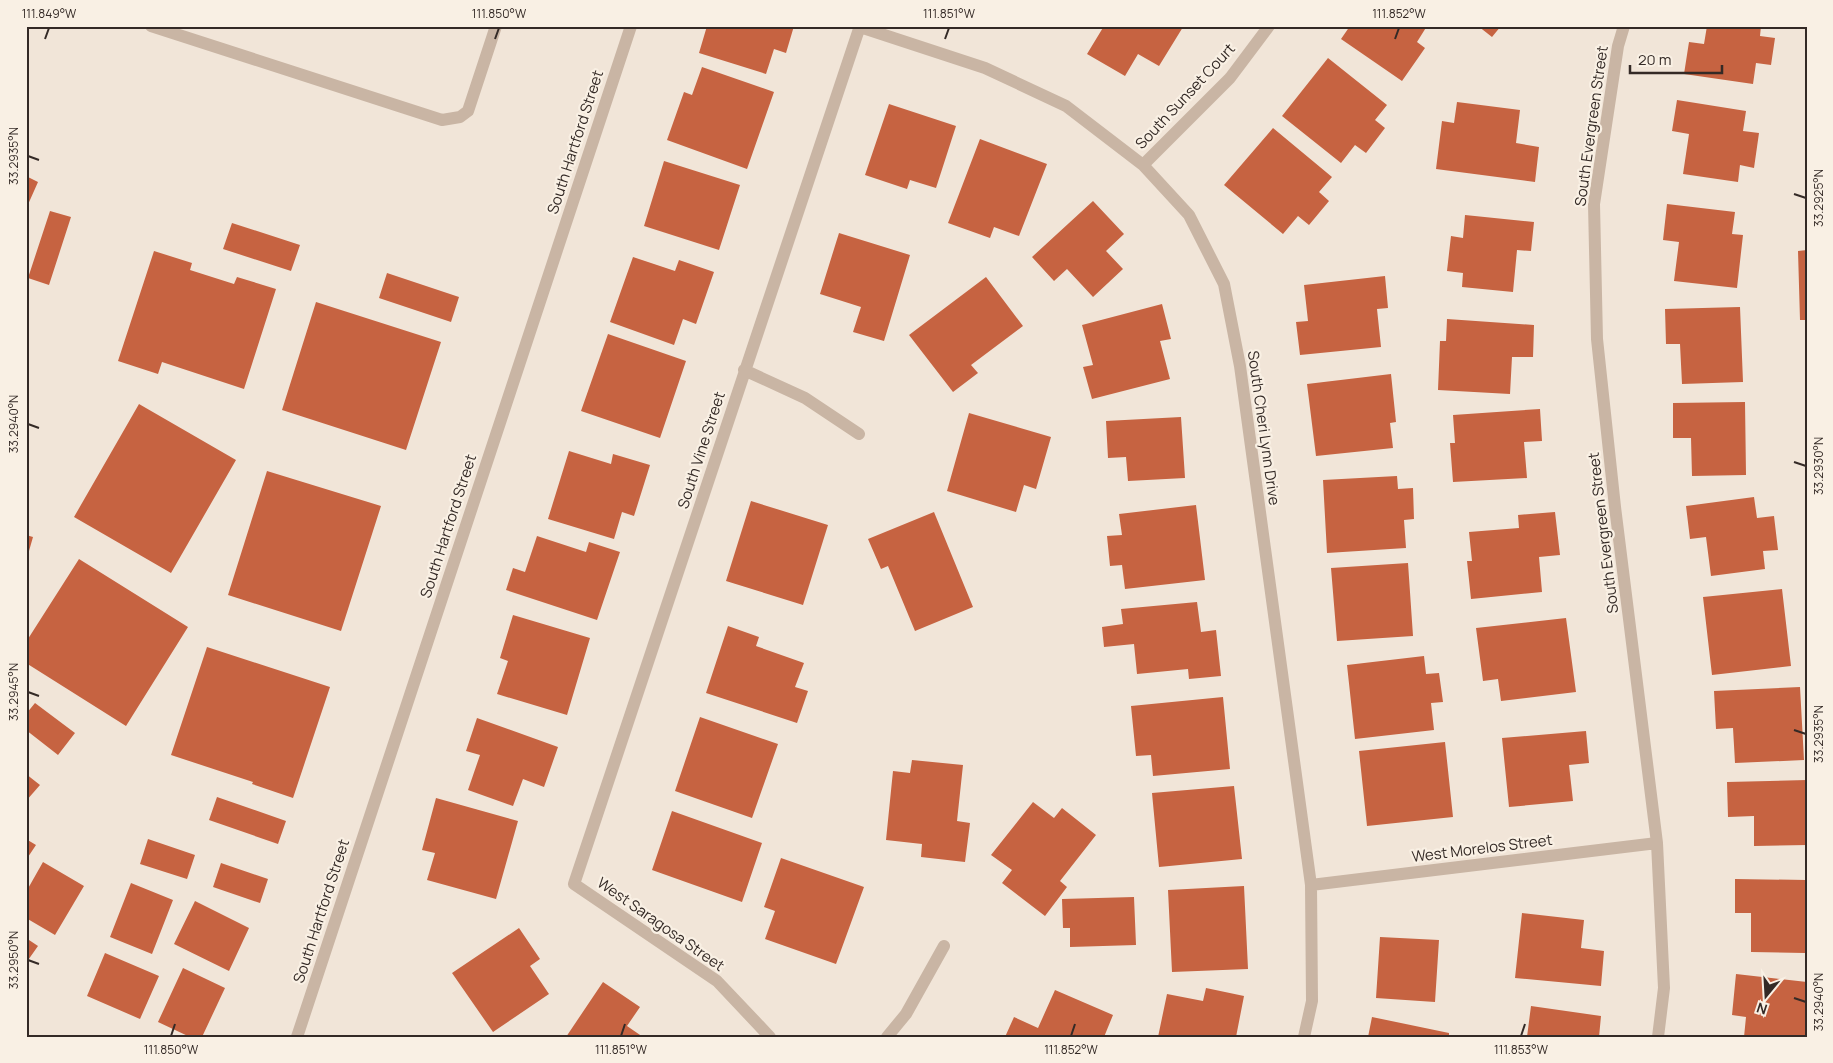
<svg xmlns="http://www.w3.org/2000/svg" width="1833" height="1063" viewBox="0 0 1833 1063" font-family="Manrope,sans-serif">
	<rect width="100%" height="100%" fill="#f1e5d8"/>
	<path fill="#c66341" d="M707,26H794L786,53L774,49L766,74L699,53Z
		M1104,26H1181L1183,27L1159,66L1138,54L1125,76L1087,54Z
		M1350,26H1427L1417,42L1425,48L1402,81L1341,39Z
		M1478,26H1501L1492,37Z
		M1707,26H1761L1760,36L1775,38L1771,65L1756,63L1753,84L1684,74L1689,42L1704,44Z
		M1328,58L1387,105L1375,120L1385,128L1366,153L1355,145L1341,163L1282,116Z
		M702,67L774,92L747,169L667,140L684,92L692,95Z
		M1677,100L1746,111L1743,131L1759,133L1754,168L1740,165L1738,182L1683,174L1689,134L1672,131Z
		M1457,102L1520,110L1516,143L1539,147L1535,182L1436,169L1442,121L1454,123Z
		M889,104L956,126L936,188L910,180L907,189L865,175Z
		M1273,128L1332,177L1319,192L1329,201L1309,225L1298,216L1283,234L1224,185Z
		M980,139L1047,164L1019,236L994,227L990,238L948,223Z
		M664,161L740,185L719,250L644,226Z
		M26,176L38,182L26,209Z
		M1093,201L1124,234L1106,251L1123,269L1093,297L1067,269L1054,281L1032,257Z
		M1667,204L1735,212L1732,234L1743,235L1737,288L1674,281L1679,242L1663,240Z
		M50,211L71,217L49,285L28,278Z
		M1465,215L1534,222L1531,251L1517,250L1513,292L1462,287L1463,273L1447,271L1451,236L1463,238Z
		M232,223L300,245L291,271L223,249Z
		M839,233L910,255L884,341L853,332L861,307L820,294Z
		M1807,250V320H1800L1798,251Z
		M154,251L192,263L190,270L234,284L237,277L276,289L244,389L162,362L158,374L118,361Z
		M633,257L675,271L679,260L714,272L696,324L683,319L674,345L610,322Z
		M387,273L459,297L451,322L379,298Z
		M1385,276L1388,308L1377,309L1381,347L1300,355L1296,322L1308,321L1304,285Z
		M986,277L1023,326L971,365L978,373L953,392L909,335Z
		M316,302L441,342L406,450L282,410Z
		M1162,304L1171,339L1160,341L1170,379L1092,399L1083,367L1093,365L1082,325Z
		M1740,307L1743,382L1682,384L1680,344H1666L1665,309Z
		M1447,319L1534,325L1533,357H1512L1510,394L1438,390L1440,341H1446Z
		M608,334L686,361L660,438L581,411Z
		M1391,374L1396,422L1390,423L1393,448L1316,456L1307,384Z
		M1745,402L1746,475L1692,476L1691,438H1673V403Z
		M139,404L236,460L171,573L74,517Z
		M1540,409L1542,441L1524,442L1527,478L1453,482L1450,443H1455L1453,415Z
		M969,413L1051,437L1036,489L1024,485L1016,512L947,491Z
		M1181,417L1185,478L1128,481L1126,457L1108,458L1106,421Z
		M569,451L611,464L613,454L650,465L634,516L622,512L614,539L548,519Z
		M267,471L381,506L341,631L228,595Z
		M1397,476L1398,489L1413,488L1414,519L1404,520L1406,548L1327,553L1323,480Z
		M1754,497L1757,518L1774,516L1778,550L1763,551L1765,569L1711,576L1706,537L1690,539L1686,506Z
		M751,501L828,525L803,605L726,581Z
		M1196,505L1205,580L1125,589L1122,565L1110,566L1107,536L1122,535L1119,514Z
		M934,512L973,607L915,631L888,566L881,569L868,539Z
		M1555,512L1560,555L1539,557L1542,592L1471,599L1467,561H1472L1469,532L1519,528L1518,515Z
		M26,535L33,537L27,558H26Z
		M537,536L586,552L589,542L620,552L597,620L506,590L513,568L525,572Z
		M79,559L188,627L126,726L26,663V642Z
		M1408,563L1413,636L1337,641L1331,568Z
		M1782,589L1791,666L1712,675L1703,597Z
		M1197,602L1201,632L1216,630L1221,676L1189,679L1188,669L1137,674L1134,644L1104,647L1102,627L1123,624L1121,609Z
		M513,615L590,638L567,715L497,694L508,661L500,658Z
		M1566,618L1576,692L1501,701L1498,679L1483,681L1476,628Z
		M728,626L759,637L756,646L804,663L795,687L808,691L797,723L706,693Z
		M207,647L330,687L293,798L252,784L253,782L171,755Z
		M1424,656L1426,674L1439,673L1443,702L1431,703L1434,730L1355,739L1347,665Z
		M1800,687L1804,760L1735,763L1733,728L1716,729L1714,691Z
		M1223,697L1230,769L1153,776L1151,755L1136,756L1131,706Z
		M35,703L75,733L58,755L26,730V714Z
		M700,717L778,744L752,818L675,791Z
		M477,718L558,747L544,787L523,779L513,806L468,790L480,755L466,751Z
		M1586,731L1589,763L1569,765L1573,801L1509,807L1502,738Z
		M1445,742L1453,817L1367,826L1359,751Z
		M912,760L963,765L957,821L970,823L965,862L921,857L922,844L886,840L893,771L910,773Z
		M26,774L40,785L26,801Z
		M1807,780V845L1754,846V816L1728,817L1727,782Z
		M1234,786L1242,859L1159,867L1152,793Z
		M217,797L286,821L278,844L209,820Z
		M436,798L518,821L496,899L427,880L435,853L422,850Z
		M1033,802L1054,818L1062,808L1096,835L1060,881L1067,887L1045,916L1002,883L1012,870L991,855Z
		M672,811L762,843L742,902L652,870Z
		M26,839L36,845L26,860Z
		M148,839L195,855L187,879L140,864Z
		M781,858L864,887L836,964L765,939L775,911L764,907Z
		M43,862L84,886L55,935L26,918V892Z
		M221,863L268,879L260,903L213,887Z
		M1735,879L1806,880L1805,953L1751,952V913H1735Z
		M131,883L173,900L152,954L110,937Z
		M1244,886L1248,969L1172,972L1168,890Z
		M1134,897L1136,945L1070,947V928H1063L1062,899Z
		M195,901L249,928L229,971L174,944Z
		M1522,913L1584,920L1581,948L1604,951L1601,986L1515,978Z
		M519,928L540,959L530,966L549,994L493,1032L452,973Z
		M1380,937L1439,940L1435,1002L1376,998Z
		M26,938L38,946L26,963Z
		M105,953L159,976L140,1019L87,996Z
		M183,968L225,988L202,1037H190L158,1022Z
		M1736,974L1807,982V1037H1744L1746,1017L1732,1015Z
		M603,982L640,1007L627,1026L643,1037H566Z
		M1206,988L1244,996L1236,1037H1158L1167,994L1203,1001Z
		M1055,990L1113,1015L1104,1037H1005L1014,1017L1038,1028Z
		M1531,1006L1601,1016L1599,1037H1527Z
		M1372,1017L1449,1033V1037H1368Z"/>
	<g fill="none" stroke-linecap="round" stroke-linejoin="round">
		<path stroke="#c9b5a4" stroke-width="12" d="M151,26L442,120L460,117L468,111L496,26"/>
		<path stroke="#c9b5a4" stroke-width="12" d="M1624,26L1618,46L1594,204L1597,339L1615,507L1657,843L1664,988L1658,1037
			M860,27L985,68L1066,106L1143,165L1189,215L1224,284L1240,366L1311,885L1312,1001L1304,1037
			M1143,165L1230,78L1269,26
			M744,370L805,398L859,434
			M1311,885L1657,843
			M297,1037L631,26
			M770,1037L717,981L574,884L860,26
			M887,1037L906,1014L944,946"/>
	</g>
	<path fill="none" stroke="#342a26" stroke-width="2" d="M45,39L49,28M495,39L499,28M945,39L949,28M1395,39L1399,28M28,156L39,160M1794,194L1806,198M28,424L39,428M1794,462L1806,466M28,692L39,696M1794,730L1806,734M28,960L39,964M1794,998L1806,1002M171,1036L175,1024M621,1036L625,1024M1071,1036L1075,1024M1521,1036L1525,1024"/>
	<g text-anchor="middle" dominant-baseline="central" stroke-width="4.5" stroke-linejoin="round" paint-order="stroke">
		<g font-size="15" fill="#342a26" stroke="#f9f0e4">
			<text transform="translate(1185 96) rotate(-47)">South Sunset Court</text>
			<text transform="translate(1591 126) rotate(-82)">South Evergreen Street</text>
			<text transform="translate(575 142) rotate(-72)">South Hartford Street</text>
			<text transform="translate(1264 428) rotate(82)">South Cheri Lynn Drive</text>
			<text transform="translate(701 450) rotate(-72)">South Vine Street</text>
			<text transform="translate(448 526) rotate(-72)">South Hartford Street</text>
			<text transform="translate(1603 533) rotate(-97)">South Evergreen Street</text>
			<text transform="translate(1482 848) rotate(-7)">West Morelos Street</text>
			<text transform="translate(321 911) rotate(-72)">South Hartford Street</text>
			<text transform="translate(661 924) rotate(35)">West Saragosa Street</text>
		</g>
	</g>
	<rect width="1833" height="1063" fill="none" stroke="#f9f0e4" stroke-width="55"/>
	<g transform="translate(1766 996) rotate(198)" stroke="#f9f0e4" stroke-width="4" paint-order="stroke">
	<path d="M0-4L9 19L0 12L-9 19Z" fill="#342a26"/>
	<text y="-8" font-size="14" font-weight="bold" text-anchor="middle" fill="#342a26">N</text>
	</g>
	<path d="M1630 65v8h92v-8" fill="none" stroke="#342a26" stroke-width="2.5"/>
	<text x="1638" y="65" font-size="15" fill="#342a26" stroke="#f9f0e4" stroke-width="4" paint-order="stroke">20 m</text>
	<rect x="28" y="28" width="1778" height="1008" fill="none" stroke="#342a26" stroke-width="2"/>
	<g font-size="12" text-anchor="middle" fill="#342a26">
		<text x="49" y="18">111.849°W</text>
		<text x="499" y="18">111.850°W</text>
		<text x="949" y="18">111.851°W</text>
		<text x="1399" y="18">111.852°W</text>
		<text transform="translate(14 156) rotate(-90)" y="4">33.2935°N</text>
		<text transform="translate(1819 198) rotate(-90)" y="4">33.2925°N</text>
		<text transform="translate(14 424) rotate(-90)" y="4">33.2940°N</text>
		<text transform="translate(1819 466) rotate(-90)" y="4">33.2930°N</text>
		<text transform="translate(14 692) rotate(-90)" y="4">33.2945°N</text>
		<text transform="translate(1819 734) rotate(-90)" y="4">33.2935°N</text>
		<text transform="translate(14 960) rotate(-90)" y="4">33.2950°N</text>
		<text transform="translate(1819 1002) rotate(-90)" y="4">33.2940°N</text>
		<text x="171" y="1054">111.850°W</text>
		<text x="621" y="1054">111.851°W</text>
		<text x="1071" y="1054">111.852°W</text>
		<text x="1521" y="1054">111.853°W</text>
	</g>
</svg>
